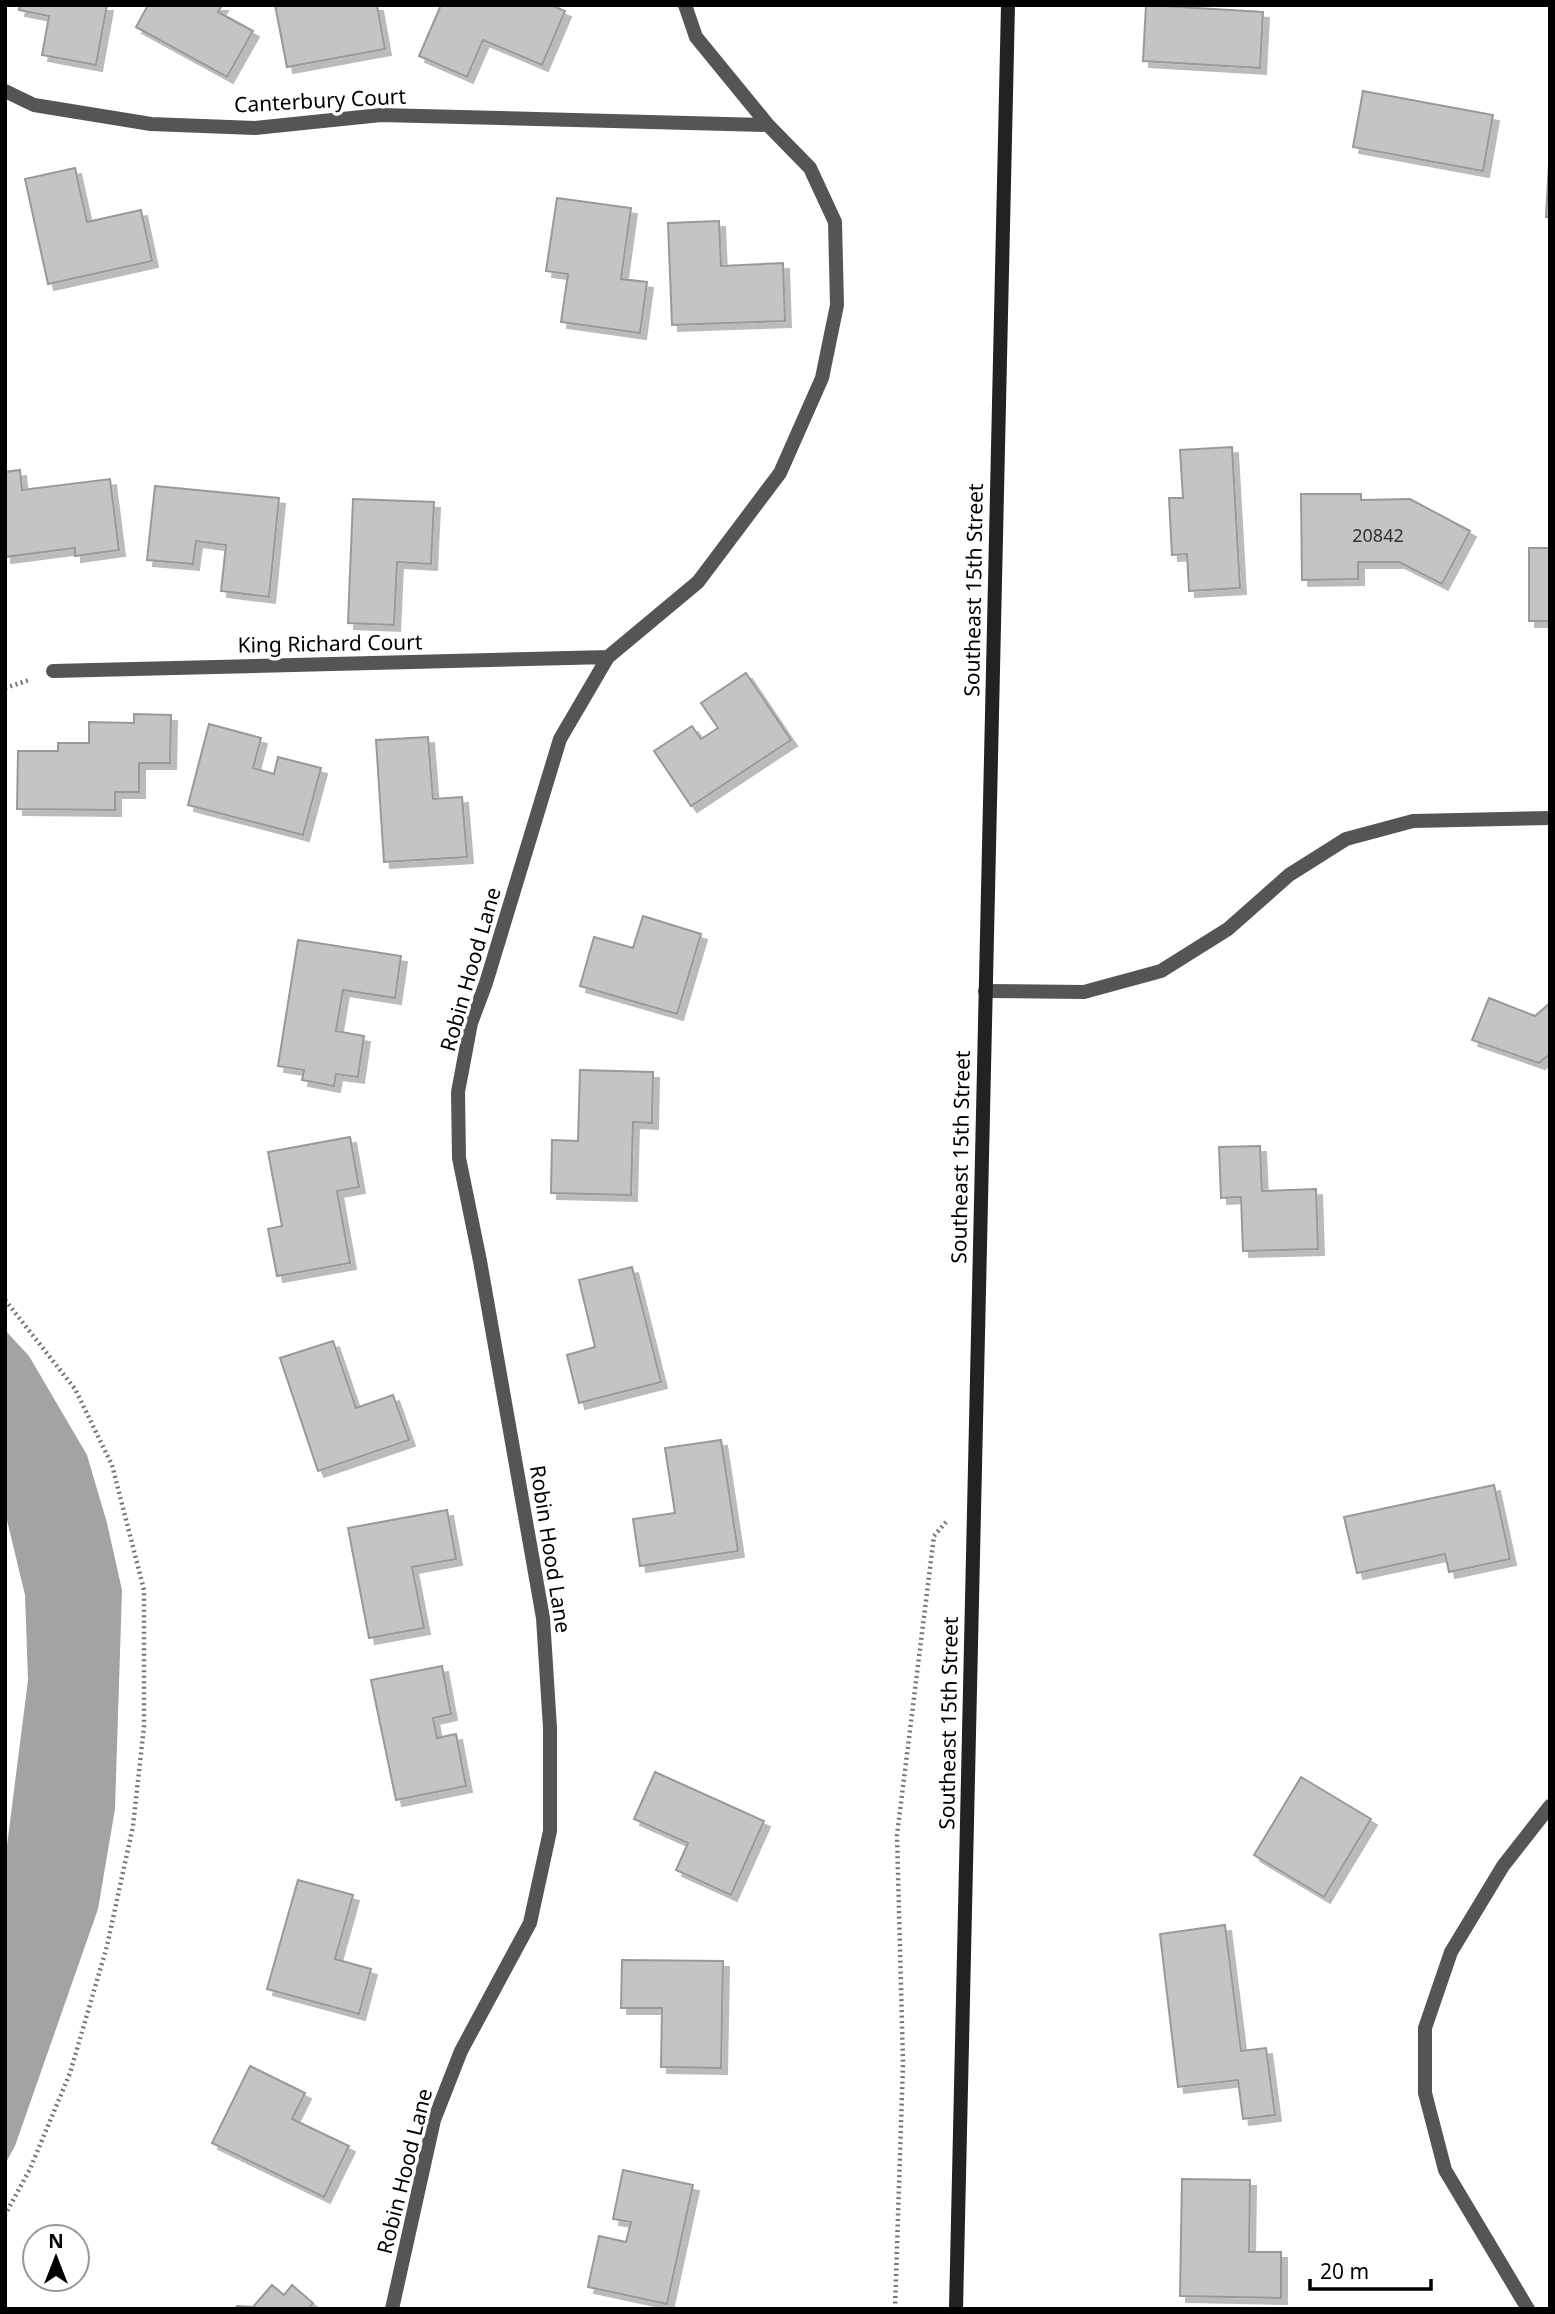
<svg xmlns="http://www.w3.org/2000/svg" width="1555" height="2314" viewBox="0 0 1555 2314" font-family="'Noto Sans',sans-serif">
	<defs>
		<filter id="shadow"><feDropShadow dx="6" dy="6" stdDeviation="0" flood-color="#0004"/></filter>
	</defs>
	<rect width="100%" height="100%" fill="#fff"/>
	<path fill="#a3a3a3" d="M5,1330L29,1356L87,1455L107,1523L122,1590L115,1809L98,1909L15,2146L5,2164V1861L28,1680L25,1595L5,1512Z"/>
	<path fill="#c4c4c4" stroke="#999" stroke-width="2" filter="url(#shadow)" d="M20,5H107L96,65L42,55L49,16L19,10Z
		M148,5H222L218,12L253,31L227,77L136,27Z
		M275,5H377L385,49L287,67Z
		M441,5H551L565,11L542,65L483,40L467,77L419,56Z
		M1146,5L1263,12L1260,68L1143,61Z
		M1363,91L1493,115L1483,171L1353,147Z
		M1549,163H1550V217H1546Z
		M75,168L87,222L141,210L152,261L48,284L25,179Z
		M557,198L631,208L621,279L647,282L640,333L561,322L568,274L546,271Z
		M719,221L721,266L783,263L785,321L672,325L668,223Z
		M1232,447L1240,588L1189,591L1187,554L1172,555L1169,498H1183L1180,450Z
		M20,470L22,490L110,479L119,550L75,556V548L5,557V472Z
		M155,486L279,498L269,597L221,591L226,545L196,541L193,564L147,560Z
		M1301,494H1361V500L1410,499L1470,531L1442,584L1399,562H1358V579L1302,580Z
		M353,499L434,502L431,564L397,562L394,625L348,623Z
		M1529,548H1550V621H1529Z
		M746,673L791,740L691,806L654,751L692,726L701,739L718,728L701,703Z
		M134,714L171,715L170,763H139V792H115V810L17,809L18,751H58V743H89V722L134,723Z
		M209,724L261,738L253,768L274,774L278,757L321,768L303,835L188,805Z
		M428,737L433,799L462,797L467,857L384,862L376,740Z
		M643,916L701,934L677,1014L580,986L594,937L633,948Z
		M298,940L401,956L395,998L343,990L336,1031L364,1036L358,1077L336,1074L334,1086L302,1080L304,1070L278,1066Z
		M1489,998L1535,1016L1550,1003V1054L1539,1063L1472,1040Z
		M580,1070L653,1072L652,1123L633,1122L631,1195L551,1193L552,1140L578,1141Z
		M350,1137L359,1187L337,1191L350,1263L277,1276L268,1229L282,1226L268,1152Z
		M1260,1146L1262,1191L1316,1189L1318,1249L1243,1251L1241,1197L1221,1198L1219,1147Z
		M632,1267L661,1382L579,1403L567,1355L595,1347L579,1280Z
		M333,1341L356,1408L393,1395L409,1440L318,1471L280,1358Z
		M721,1440L738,1551L640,1566L633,1519L675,1513L665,1448Z
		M1494,1485L1510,1559L1449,1572L1445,1554L1357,1573L1344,1517Z
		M447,1510L456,1559L412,1567L424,1628L369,1638L348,1528Z
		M442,1666L451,1714L433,1718L437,1738L456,1734L466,1786L396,1800L371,1680Z
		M655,1772L764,1821L731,1895L676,1870L688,1843L634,1819Z
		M1301,1777L1371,1819L1324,1897L1254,1855Z
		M298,1880L353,1895L335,1959L371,1969L359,2014L267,1989Z
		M1225,1925L1241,2051L1266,2048L1275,2115L1243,2119L1238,2080L1178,2087L1160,1934Z
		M622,1960L723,1961L721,2068L661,2067L662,2008H621Z
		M250,2066L305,2093L292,2119L349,2146L324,2197L212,2143Z
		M623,2170L693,2185L667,2304L588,2287L599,2236L626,2242L631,2222L613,2219Z
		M1182,2179L1250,2180L1249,2252H1281V2298L1180,2296Z
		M272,2285L284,2295L292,2285L313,2303L308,2309H235L237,2306L253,2307Z"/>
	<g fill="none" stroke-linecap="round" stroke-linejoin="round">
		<path stroke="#777" stroke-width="4.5" stroke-dasharray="2 3.5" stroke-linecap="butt" d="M5,688L29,680
			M5,1300L75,1389L112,1465L144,1590V1726L133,1826L107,1946L70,2073L30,2169L5,2215
			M895,2309L903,2063L897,1835L934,1536L946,1522"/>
		<path stroke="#555" stroke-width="14" d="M5,91L34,105L151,124L255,128L381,115L768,125
			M53,671L608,657
			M985,991L1084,992L1161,971L1228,929L1289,875L1346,839L1413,821L1550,818
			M392,2309L434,2120L461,2051L530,1923L550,1831V1728L543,1618L480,1261L459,1158L458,1092L471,1023L486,983L560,739L608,657L698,582L780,473L822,378L837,305L835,222L810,168L768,125L696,37L685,5
			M1528,2309L1445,2170L1425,2093V2028L1451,1952L1503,1866L1550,1806"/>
		<path stroke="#222" stroke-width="14" d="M956,2309L1008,5"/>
	</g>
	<g text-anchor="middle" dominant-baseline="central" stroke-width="7" stroke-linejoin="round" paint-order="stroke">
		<g font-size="18" fill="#313131">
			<text x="1378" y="535">20842</text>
		</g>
		<g font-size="21" fill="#000" stroke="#fff">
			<text transform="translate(320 100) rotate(-3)">Canterbury Court</text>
			<text transform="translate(973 590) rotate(-89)">Southeast 15th Street</text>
			<text transform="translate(330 643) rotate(-1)">King Richard Court</text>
			<text transform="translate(470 969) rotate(-74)">Robin Hood Lane</text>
			<text transform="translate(960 1157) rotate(-89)">Southeast 15th Street</text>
			<text transform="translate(551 1549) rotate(81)">Robin Hood Lane</text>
			<text transform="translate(948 1723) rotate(-89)">Southeast 15th Street</text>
			<text transform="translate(404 2171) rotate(-76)">Robin Hood Lane</text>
		</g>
	</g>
	<rect width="1555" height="2314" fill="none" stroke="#000000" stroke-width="14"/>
	<g transform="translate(56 2258)"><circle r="33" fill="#ffffff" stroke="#999999" stroke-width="2"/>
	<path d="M0-5L12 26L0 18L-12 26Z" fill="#000000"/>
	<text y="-10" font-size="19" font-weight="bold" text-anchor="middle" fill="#000000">N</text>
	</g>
	<path d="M1310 2279v10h121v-10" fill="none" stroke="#000000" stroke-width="3.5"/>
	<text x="1320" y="2279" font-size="21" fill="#000000" stroke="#ffffff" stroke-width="5" paint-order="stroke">20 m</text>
</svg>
